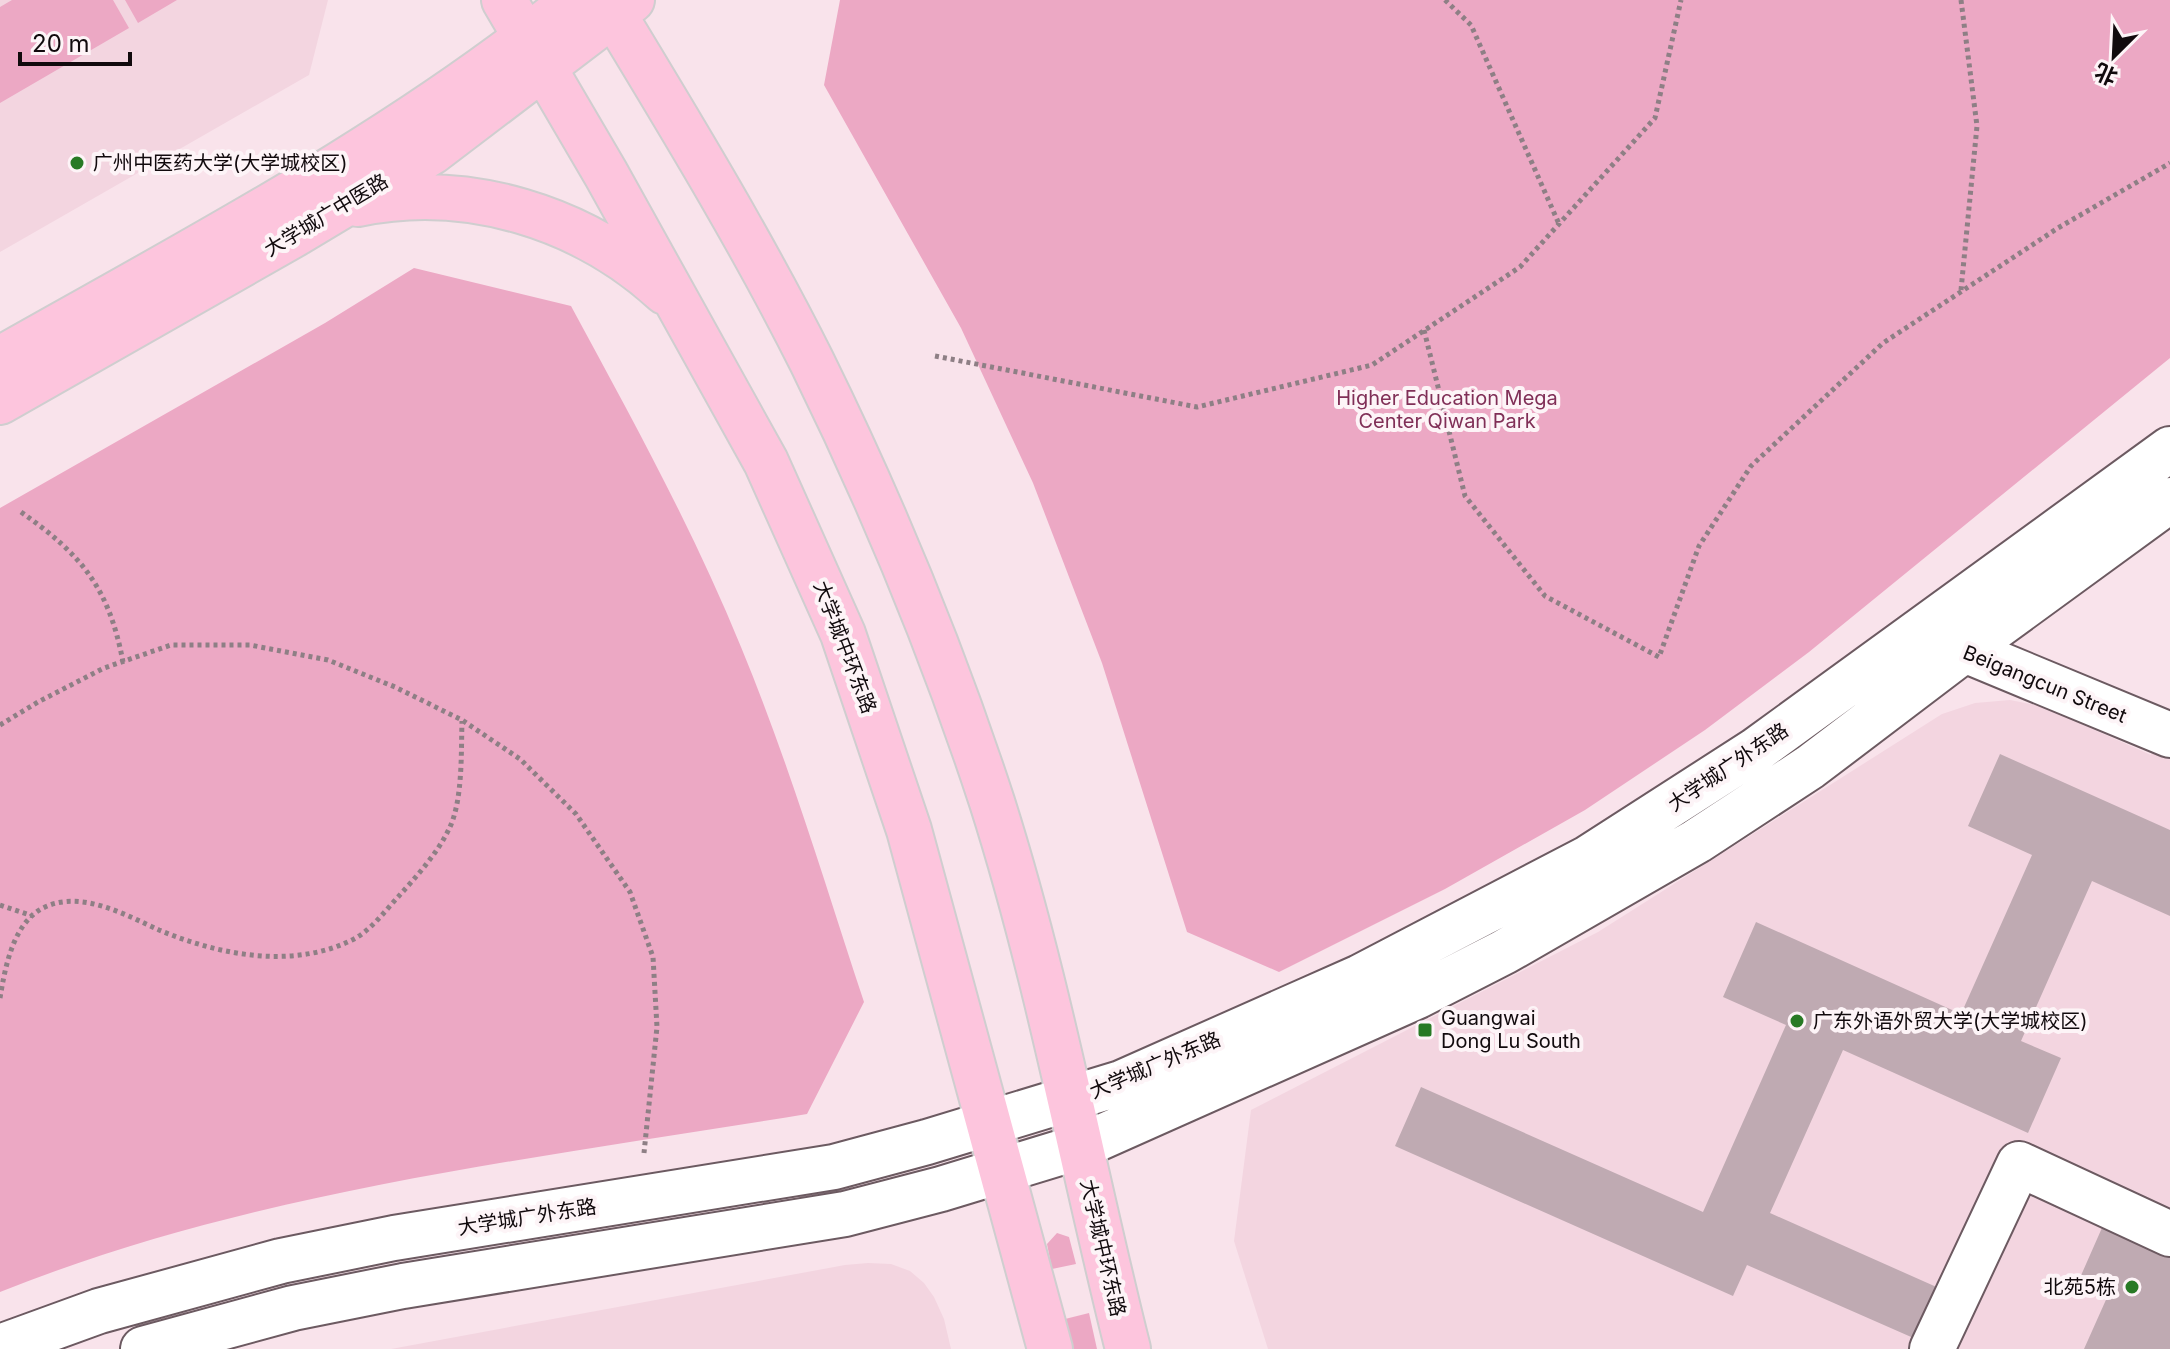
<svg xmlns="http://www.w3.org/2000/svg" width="2170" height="1349" viewBox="0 0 2170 1349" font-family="Inter,'Noto Sans SC',sans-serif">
	<rect width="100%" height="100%" fill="#f9e3eb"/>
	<path fill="#f3d5e0" d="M0,0H328L309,75L0,252Z
		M2010,700L2041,706L2151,755L2170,716V1349H1268L1234,1241L1251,1110L1598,932L1942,714L1975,703Z
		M868,1263L891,1264L910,1271L924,1283L934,1297L944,1319L951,1349H391L845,1265Z"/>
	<path fill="#eca8c4" d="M12,0H113L129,28L0,103V7Z
		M125,0H177L138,23Z
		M840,0H2170V358L1809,652L1705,730L1585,810L1445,889L1279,972L1187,932L1102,663L1033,483L961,328L824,85Z
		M414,268L571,306C631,417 693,529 741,647C789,763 825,884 864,1002L807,1114C536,1159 257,1189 0,1292V508L325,323Z
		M1057,1233L1069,1237L1076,1264L1052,1269L1047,1244Z
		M1089,1313L1097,1349H1072L1065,1319Z"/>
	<path fill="#bfaab2" d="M2000,754L2170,830V916L2092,881L2021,1041L2061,1058L2028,1133L1843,1050L1770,1213L1941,1289L1918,1340L1747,1265L1733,1296L1395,1146L1421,1087L1703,1212L1786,1025L1723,997L1756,922L1961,1014L2032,855L1968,826Z
		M2105,1221L2170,1250V1349H2084L2109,1293L2079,1280Z"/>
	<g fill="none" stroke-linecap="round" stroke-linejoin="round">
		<g stroke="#6c5a61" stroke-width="48">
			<path id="minor" d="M1943,641L2170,735
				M0,1347L99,1311L281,1261L394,1238L834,1167L927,1142L1121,1083L1360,977L1588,858L1756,750L2170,449
				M143,1349L293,1308L403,1286L845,1214L941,1189L1079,1147L1418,996L1504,952L1697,841L1810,767L1963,651L2170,500
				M1932,1349L2019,1164L2170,1234"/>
		</g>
		<g stroke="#cfcecf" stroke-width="48">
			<path id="major" d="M504,0L606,174L766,462L843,634L909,830L1050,1349
				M605,0C677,119 750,238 812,362C882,504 943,652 992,802C1049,981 1082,1167 1128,1349
				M358,204C467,181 583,217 665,292
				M0,359C196,248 398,143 574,0
				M0,402L297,233L432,152L632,0"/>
		</g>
		<path stroke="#8e7f85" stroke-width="5" stroke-dasharray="4 4" stroke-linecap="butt" d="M1445,0L1471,25L1559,224
			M1961,0L1977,126L1961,290
			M1424,330L1465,496L1545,596L1659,657L1699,546L1751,466L1883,343L2058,228L2170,163
			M935,356L1197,407L1372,365L1520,267L1655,118L1681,0
			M21,512C82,555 109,588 123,662
			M0,725L38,702L104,668L171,645H250L328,660L395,687L462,720L520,759L576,814L630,892L653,957L657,1027L644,1153
			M0,905L33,916
			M0,998C5,968 13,923 43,908C80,889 126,915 159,930C219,955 293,970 354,939C371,930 385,911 398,897C416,877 437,854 449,829C463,801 461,752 462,721"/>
		<use href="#minor" stroke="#fff" stroke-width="44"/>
		<use href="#major" stroke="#fdc5dd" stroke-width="44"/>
	</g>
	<g fill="#287a25" stroke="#fdf4f7" stroke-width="3">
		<circle cx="77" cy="163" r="8"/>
		<circle cx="1797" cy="1021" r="8"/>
		<rect x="1417" y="1022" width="16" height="16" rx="4"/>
		<circle cx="2132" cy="1287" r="8"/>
	</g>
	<g text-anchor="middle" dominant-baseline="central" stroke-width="8" stroke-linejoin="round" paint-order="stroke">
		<g font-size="20" fill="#110a0d" stroke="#fdf4f7" text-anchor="start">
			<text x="93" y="163">广州中医药大学(大学城校区)</text>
			<text x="1441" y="1018">Guangwai<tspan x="1441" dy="23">Dong Lu South</tspan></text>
			<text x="1813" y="1021">广东外语外贸大学(大学城校区)</text>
			<text x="2116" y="1287" text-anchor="end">北苑5栋</text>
		</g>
		<g font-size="20" fill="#110a0d" stroke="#fdf4f7">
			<text transform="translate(326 215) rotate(-31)">大学城广中医路</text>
			<text transform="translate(845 647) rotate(69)">大学城中环东路</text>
			<text transform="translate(2045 684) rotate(22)">Beigangcun Street</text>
			<text transform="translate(1728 767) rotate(-34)">大学城广外东路</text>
			<text transform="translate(1155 1065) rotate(-23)">大学城广外东路</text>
			<text transform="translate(527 1217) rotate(-9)">大学城广外东路</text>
			<text transform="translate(1103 1248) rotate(77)">大学城中环东路</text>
		</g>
		<g font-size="20" fill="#802f57" stroke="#fdf4f7">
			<text x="1447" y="398">Higher Education Mega<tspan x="1447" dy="23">Center Qiwan Park</tspan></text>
		</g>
	</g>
	<g transform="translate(2114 56) rotate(204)" stroke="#fdf4f7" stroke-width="6" paint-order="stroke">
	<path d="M0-6L14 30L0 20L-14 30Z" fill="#110a0d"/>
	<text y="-12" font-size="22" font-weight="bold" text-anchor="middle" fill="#110a0d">北</text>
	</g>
	<path d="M20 52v12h110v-12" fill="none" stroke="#110a0d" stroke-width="4"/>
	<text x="32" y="52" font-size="24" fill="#110a0d" stroke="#fdf4f7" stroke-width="6" paint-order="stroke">20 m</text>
</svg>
